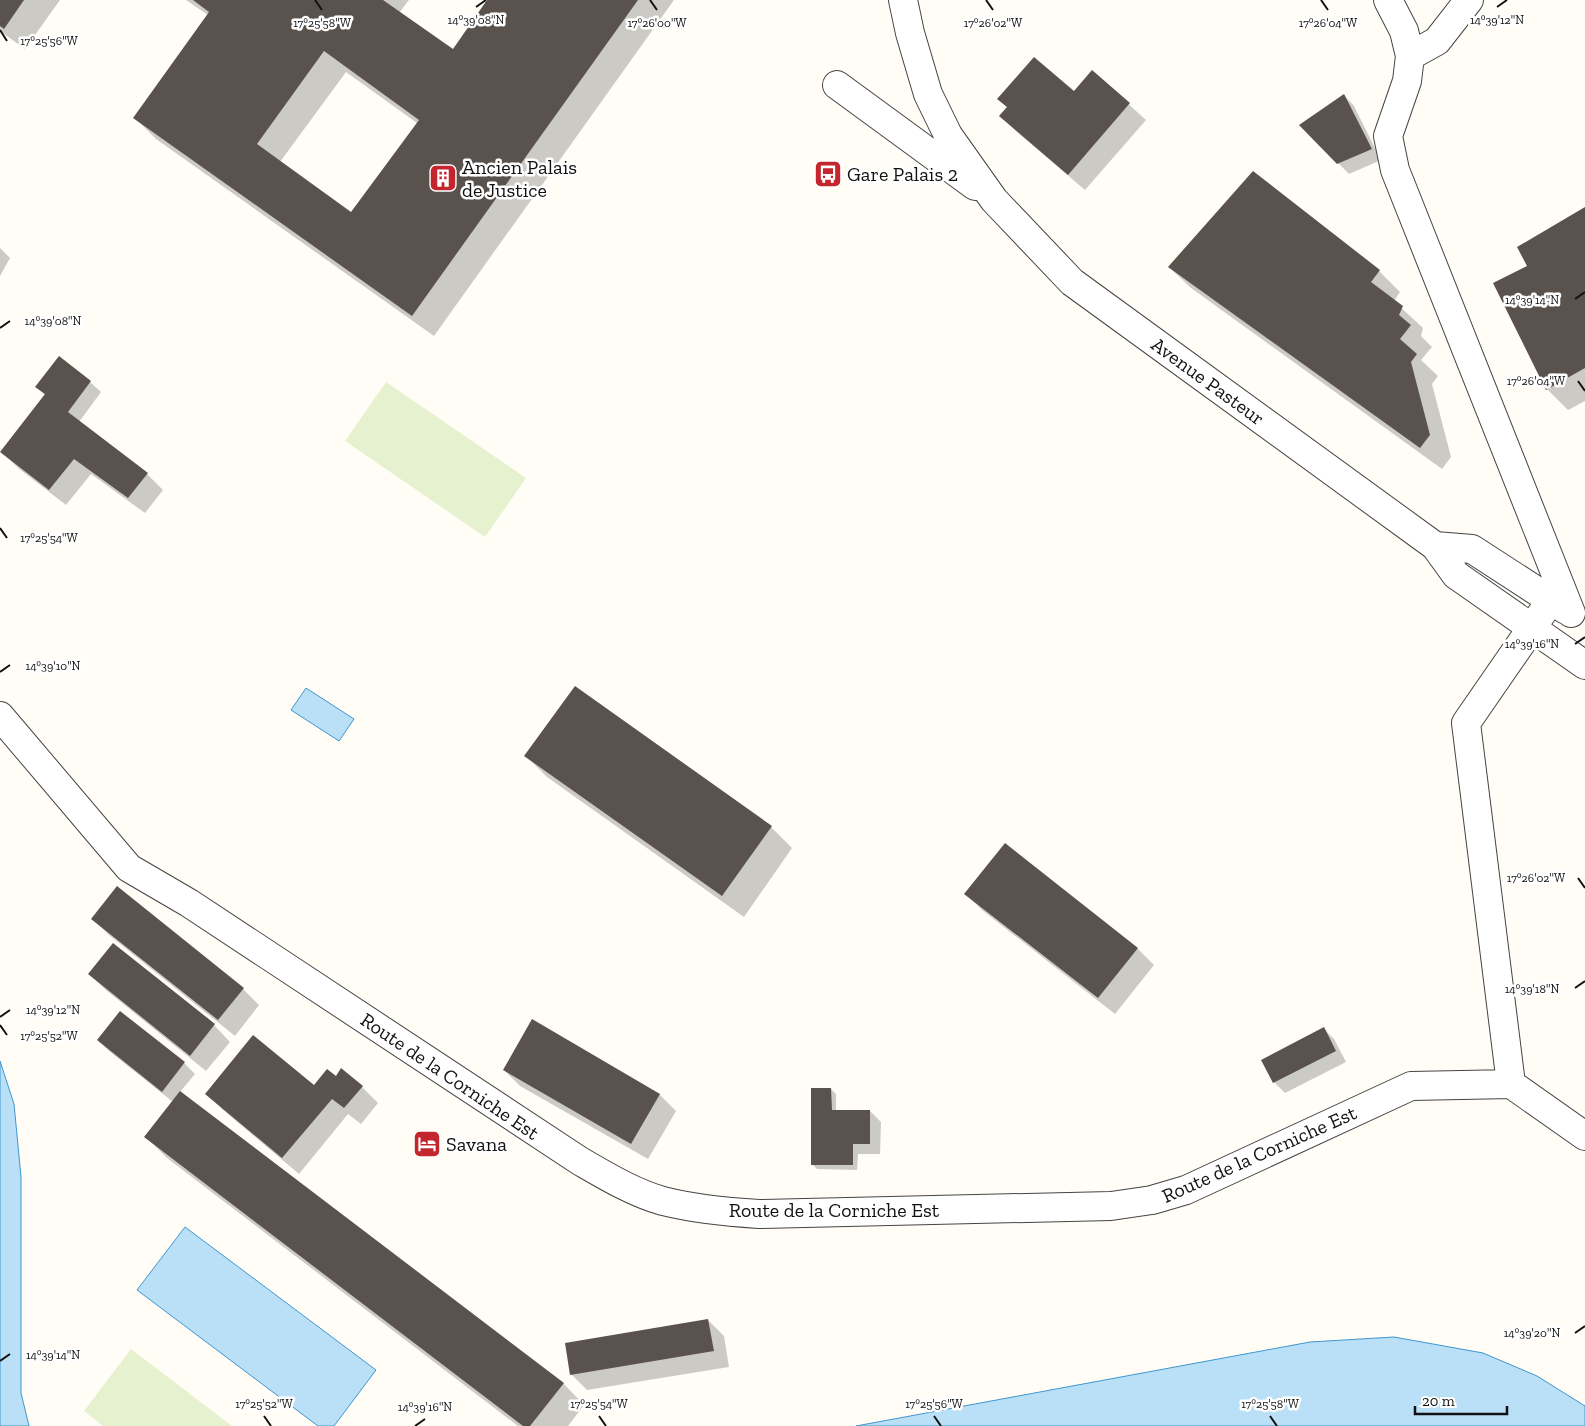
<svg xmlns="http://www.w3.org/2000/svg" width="1585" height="1426" viewBox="0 0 1585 1426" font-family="'Zilla Slab',serif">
	<rect width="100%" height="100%" fill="#fffdf5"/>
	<path fill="#e6f2cf" d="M386,382L526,478L485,537L345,441Z
		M131,1349L232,1426H103L84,1411Z"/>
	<path fill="#b9e0f7" stroke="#3f96cf" d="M306,688L354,719L339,741L291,710Z
		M0,1061L14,1104L21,1177V1393L29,1426H0Z
		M185,1227L376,1370L334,1426H318L137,1290Z
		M1394,1337L1483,1353L1537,1376L1585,1406V1426H856L1310,1342Z"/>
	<path fill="#0003" fill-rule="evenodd" d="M0,0H60L25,49L0,31Z
		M186,0H409L399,13L453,51L489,0H674L434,336L156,139L135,118L208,15ZM346,72L417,123L352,214L280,162Z
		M1093,72L1146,120L1085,190L1017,132L1001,116L1008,108L999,99L1075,93Z
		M1344,95L1354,106L1381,160L1349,174L1301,125Z
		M1585,209V401L1568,410L1547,389L1529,267Z
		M0,248L10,258L0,276Z
		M1169,267L1379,271L1400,292L1394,301L1423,328L1421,336L1432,347L1421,360L1438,376L1432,384L1451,457L1442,469L1191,288Z
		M59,358L90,382L101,392L79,422L147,474L163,490L145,513L91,474L66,505L18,468L2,452L45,395L37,387Z
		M526,756L771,827L792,848L744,917L547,777Z
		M1005,845L1138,949L1154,965L1115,1014L982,910L966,894Z
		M93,919L243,989L259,1005L235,1036L109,935Z
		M89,974L214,1025L230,1042L206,1071L106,990Z
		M120,1012L184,1063L195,1074L180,1092L563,1383L584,1405L568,1426H518L167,1158L146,1137L173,1102L109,1051L98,1040Z
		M532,1021L660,1095L676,1111L648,1159L520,1086L504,1070Z
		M1323,1028L1334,1039L1346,1062L1285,1093L1274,1082Z
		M336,1078L362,1087L378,1103L361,1124L348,1114L299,1174L223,1110L207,1094L314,1087Z
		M831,1089L836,1094V1111H870L881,1122L880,1154H858L857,1170L817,1169L812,1164Z
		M708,1320L724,1336L729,1367L587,1390L571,1374Z"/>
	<path fill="#5a524d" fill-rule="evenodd" d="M0,0H24L4,29L0,26Z
		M193,0H383L453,49L487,0H638L412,316L133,118L209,12ZM324,51L419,120L351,212L257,144Z
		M1034,57L1074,91L1092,70L1130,103L1068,175L999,116L1007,107L997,99Z
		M1344,94L1372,149L1337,164L1299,125Z
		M1253,171L1380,270L1371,282L1403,306L1399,315L1411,325L1400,339L1417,354L1411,362L1430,435L1420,448L1168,267Z
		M1585,207V368L1546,390L1493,283L1527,266L1517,247Z
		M59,356L91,381L68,412L148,473L128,498L74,459L49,490L0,452L45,394L35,387Z
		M575,686L772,826L722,896L524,756Z
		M1005,843L1138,948L1098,998L964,894Z
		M117,886L244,988L218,1020L91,919Z
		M113,943L215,1024L190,1056L88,974Z
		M120,1011L185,1062L162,1092L97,1040Z
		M532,1019L660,1094L631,1144L503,1070Z
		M1324,1027L1336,1051L1273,1083L1261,1060Z
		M253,1035L314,1085L327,1069L336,1076L341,1068L363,1086L344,1108L332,1099L282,1158L205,1094Z
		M811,1088H831L832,1110H870V1144H853V1165H811Z
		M180,1091L564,1383L530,1426H523L144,1137Z
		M708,1319L714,1351L570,1375L565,1343Z"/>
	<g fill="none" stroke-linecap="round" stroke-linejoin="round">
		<g stroke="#444" stroke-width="30">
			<path id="minor" d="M903,0L910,33L928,94L948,135L994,200L1072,282L1435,546L1456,575L1585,665
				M1388,0L1404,31L1410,56L1407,81L1388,136L1395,170L1571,613
				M1410,56L1437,41L1469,0
				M837,85L975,186
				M1435,546L1472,549L1566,610
				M0,716L129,868L189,903L580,1161C606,1176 634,1193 663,1201C695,1209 727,1212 759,1214L1111,1206L1152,1200L1186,1190L1411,1086L1511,1084L1585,1136
				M1511,1084L1466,723L1551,600"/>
		</g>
		<use href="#minor" stroke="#fff" stroke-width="28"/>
	</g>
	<path fill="none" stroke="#111" stroke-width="2" d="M315,0L322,10M650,0L657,10M986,0L993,10M1321,0L1328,10M476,7L486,0M1497,7L1507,0M0,30L7,41M1575,299L1585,292M0,328L10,321M1578,381L1585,391M0,528L7,538M1575,644L1585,637M0,672L10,665M1578,878L1585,888M1575,988L1585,981M0,1017L10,1010M0,1025L7,1035M1575,1333L1585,1326M0,1361L10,1354M264,1416L271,1426M599,1416L606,1426M934,1416L941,1426M1270,1416L1277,1426M415,1426L425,1419"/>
	<defs>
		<g id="bus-square" transform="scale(1.4375)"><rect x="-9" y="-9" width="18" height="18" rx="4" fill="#c4262e" stroke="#fff"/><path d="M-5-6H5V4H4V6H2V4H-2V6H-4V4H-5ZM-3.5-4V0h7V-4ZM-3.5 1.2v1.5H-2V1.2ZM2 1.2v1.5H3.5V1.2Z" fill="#fff"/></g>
		<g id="building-square" transform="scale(1.4375)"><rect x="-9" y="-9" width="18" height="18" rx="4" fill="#c4262e" stroke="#fff"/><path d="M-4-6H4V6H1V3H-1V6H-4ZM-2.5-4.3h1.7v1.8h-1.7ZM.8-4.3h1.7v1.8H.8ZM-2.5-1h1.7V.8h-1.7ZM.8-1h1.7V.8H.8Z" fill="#fff"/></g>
		<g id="hotel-square" transform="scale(1.4375)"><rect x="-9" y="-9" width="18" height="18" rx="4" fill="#c4262e" stroke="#fff"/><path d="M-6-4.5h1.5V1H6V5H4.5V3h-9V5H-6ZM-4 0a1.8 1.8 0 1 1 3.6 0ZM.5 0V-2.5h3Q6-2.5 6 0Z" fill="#fff"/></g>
	</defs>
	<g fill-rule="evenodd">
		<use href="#bus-square" x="828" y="174"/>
		<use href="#building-square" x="443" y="178"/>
		<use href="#hotel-square" x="427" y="1144"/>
	</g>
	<g text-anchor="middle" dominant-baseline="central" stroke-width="5" stroke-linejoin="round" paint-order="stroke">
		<g font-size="20" fill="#111" stroke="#fff" text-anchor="start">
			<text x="462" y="167">Ancien Palais<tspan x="462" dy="23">de Justice</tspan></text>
			<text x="847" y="174">Gare Palais 2</text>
			<text x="446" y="1144">Savana</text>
		</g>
		<g font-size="20" fill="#111" stroke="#fff">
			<text transform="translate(1208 381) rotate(36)">Avenue Pasteur</text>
			<text transform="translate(450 1076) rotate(34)">Route de la Corniche Est</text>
			<text transform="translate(1259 1154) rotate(-24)">Route de la Corniche Est</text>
			<text x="834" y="1210">Route de la Corniche Est</text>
		</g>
	</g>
	<g font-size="12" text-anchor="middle" fill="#111" stroke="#fff" stroke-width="5" stroke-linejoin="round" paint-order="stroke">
		<text x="476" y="24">14°39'08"N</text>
		<text x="1497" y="24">14°39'12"N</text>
		<text x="322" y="27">17°25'58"W</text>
		<text x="657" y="27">17°26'00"W</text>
		<text x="993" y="27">17°26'02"W</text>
		<text x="1328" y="27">17°26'04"W</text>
		<text x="49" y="45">17°25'56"W</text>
		<text x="1532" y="304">14°39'14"N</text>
		<text x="53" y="325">14°39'08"N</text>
		<text x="1536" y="385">17°26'04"W</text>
		<text x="49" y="542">17°25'54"W</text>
		<text x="1532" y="648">14°39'16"N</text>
		<text x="53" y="670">14°39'10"N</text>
		<text x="1536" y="882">17°26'02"W</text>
		<text x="1532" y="993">14°39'18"N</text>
		<text x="53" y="1014">14°39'12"N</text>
		<text x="49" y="1040">17°25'52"W</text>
		<text x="1532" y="1337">14°39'20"N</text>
		<text x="53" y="1359">14°39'14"N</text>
		<text x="264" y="1408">17°25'52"W</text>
		<text x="599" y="1408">17°25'54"W</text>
		<text x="934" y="1408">17°25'56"W</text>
		<text x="1270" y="1408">17°25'58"W</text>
		<text x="425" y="1411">14°39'16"N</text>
	</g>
	<path d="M1415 1406v8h92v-8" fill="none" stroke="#111111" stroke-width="2.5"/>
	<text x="1422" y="1406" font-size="15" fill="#111111" stroke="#ffffff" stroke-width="4" paint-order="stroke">20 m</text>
</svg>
